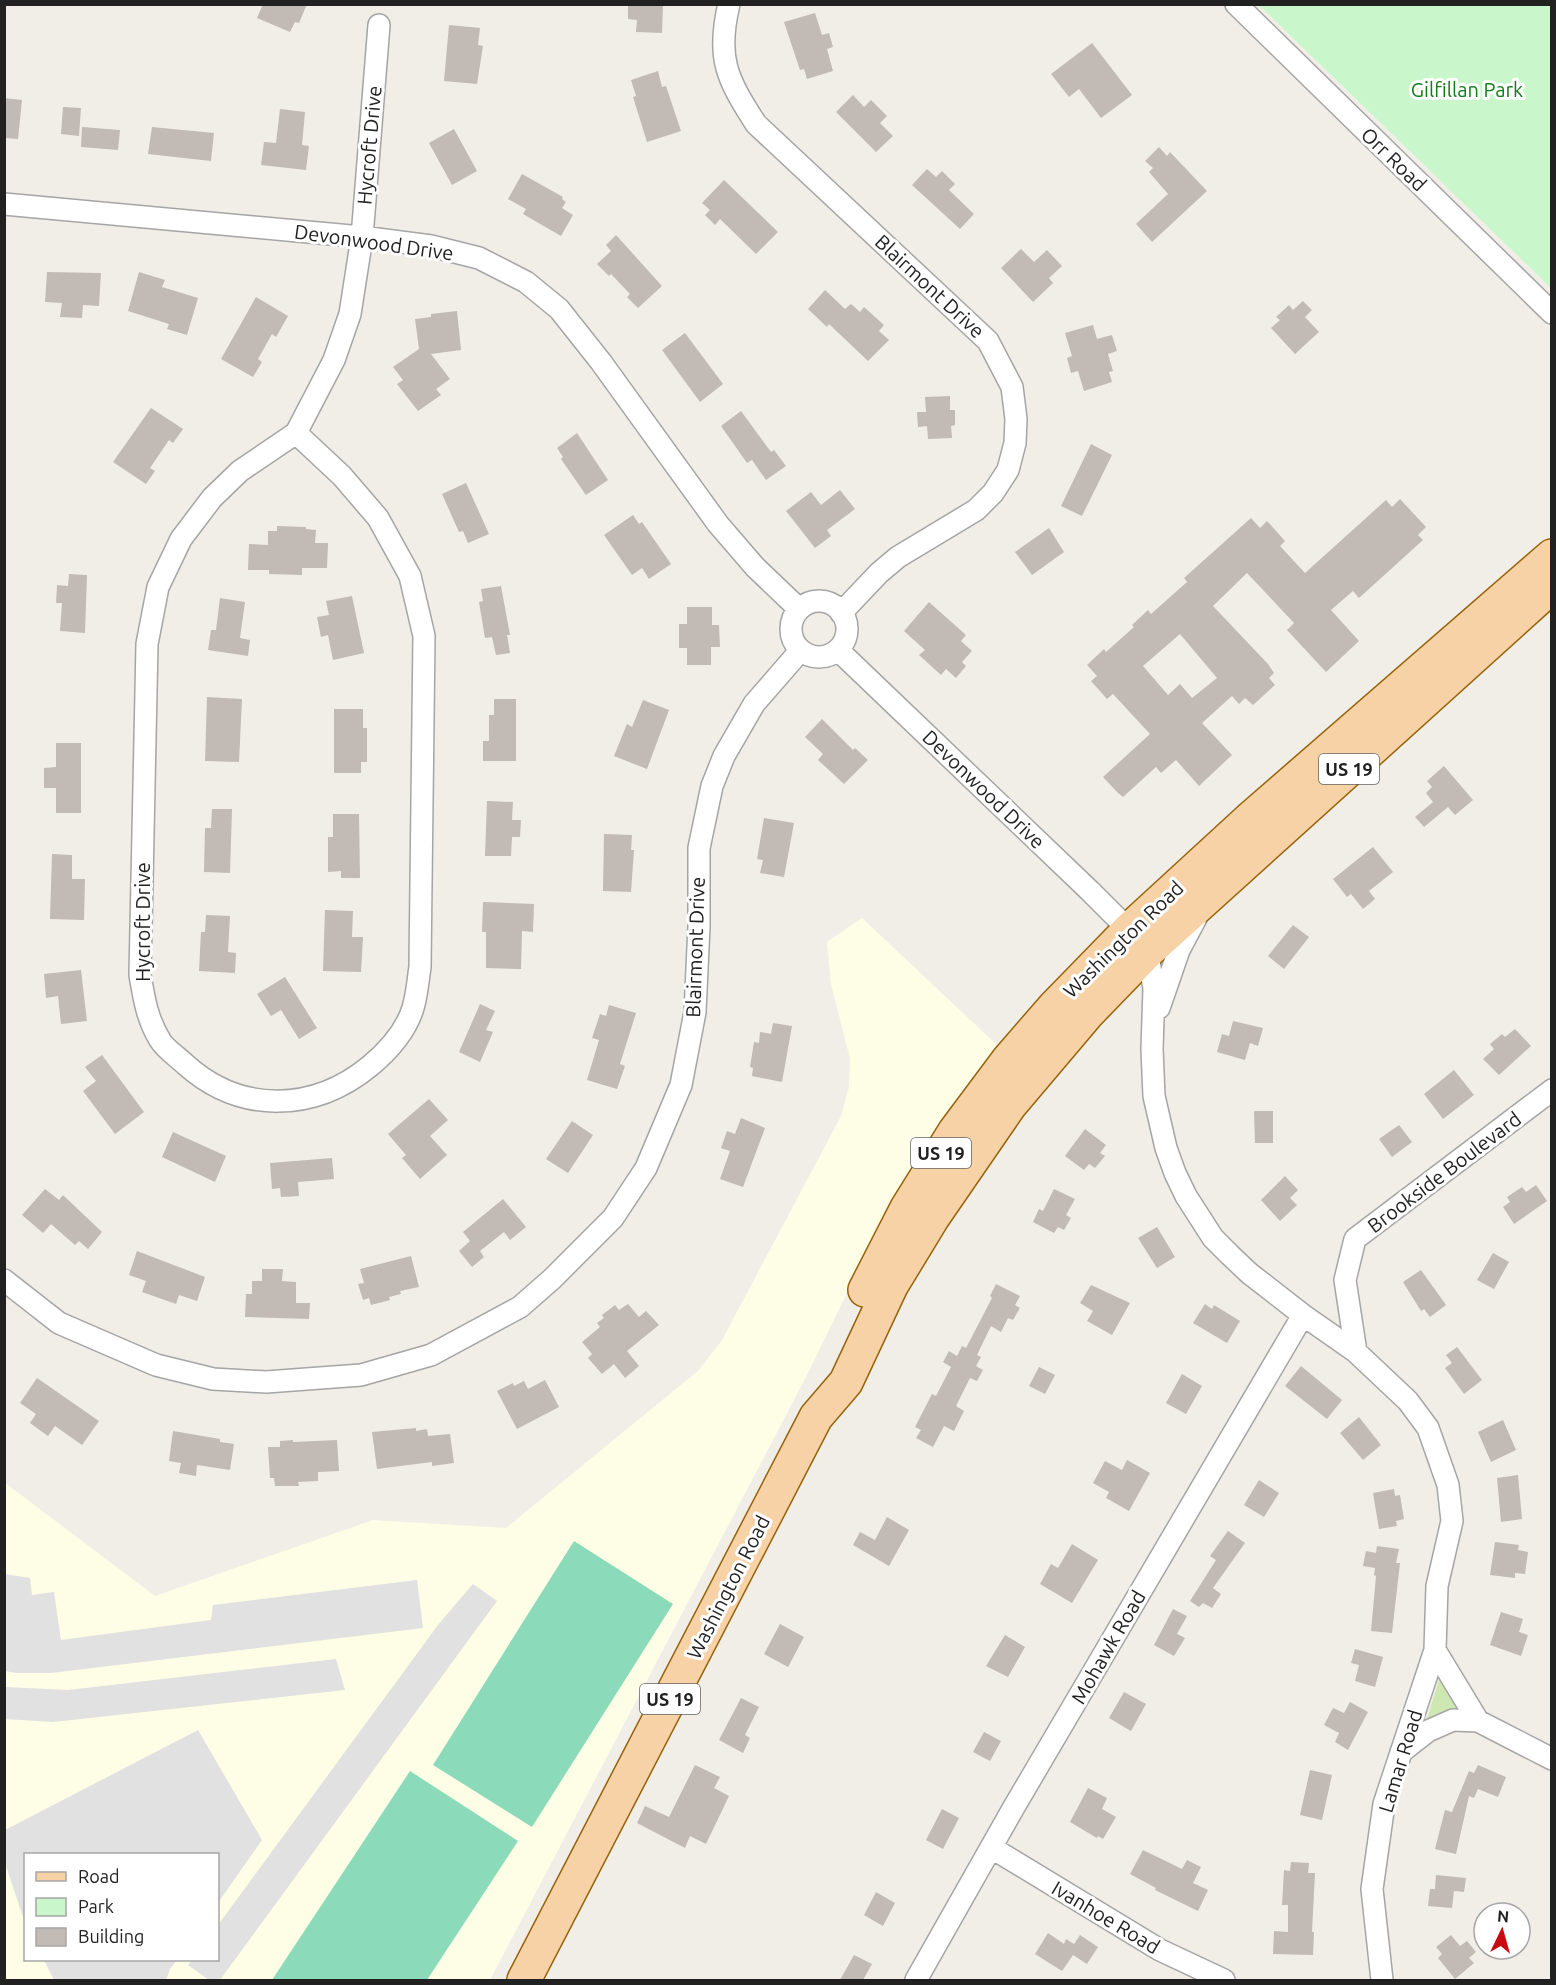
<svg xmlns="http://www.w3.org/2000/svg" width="1556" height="1985" viewBox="0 0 1556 1985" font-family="Ubuntu,sans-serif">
	<rect width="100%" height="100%" fill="#f1eee8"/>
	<path fill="#fefde5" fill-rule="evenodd" d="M862,918L997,1045L886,1213L806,1377L490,1980H5L4,1482L155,1596L373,1520L506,1528L699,1370L722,1340L841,1116L849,1087L850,1059L831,984L827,942ZM26,1854H218V1960H26Z"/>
	<path fill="#cee8b2" d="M1441,1673L1468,1713L1427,1719Z"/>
	<path fill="#c9f7cb" d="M1259,5H1551V288Z"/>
	<path fill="#8bdbba" d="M574,1541L673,1604L532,1827L433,1765Z
		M410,1771L518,1841L427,1980H272Z"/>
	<path fill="#e1e1e1" d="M4,1574L30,1578L32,1595L54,1592L61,1640L211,1620L213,1605L417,1580L423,1628L51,1673H16L5,1671Z
		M473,1584L497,1601L220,1980H209L188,1965L192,1960H218V1925L438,1625Z
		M336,1659L345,1690L53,1722L5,1719V1687L68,1690Z
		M198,1730L262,1840L218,1903V1854H26L25,1923L5,1863V1830Z
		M44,1960H177L170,1969L166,1980H54Z"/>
	<path fill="#c1bab5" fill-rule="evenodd" d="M263,4H307L299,23L295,22L290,32L257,18Z
		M628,4H663L662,33L636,32L637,20L628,19Z
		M815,13L822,35L829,33L833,47L827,49L833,71L807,79L804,69L800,70L784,22Z
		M449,25L480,28L478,45L483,46L477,84L444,81Z
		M1092,43L1132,95L1101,118L1079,89L1069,97L1051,74Z
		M658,71L662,87L666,86L681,131L647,142L633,97L636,96L631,80Z
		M853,95L864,107L871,100L887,116L880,123L893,136L876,152L836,112Z
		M4,98L22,100L18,139L4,138Z
		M63,107L81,108L79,136L61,134Z
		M280,109L305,112L302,145L309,146L306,170L261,165L264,142L276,143Z
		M82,127L120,130L118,150L81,147Z
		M152,127L214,133L211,161L148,154Z
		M454,129L477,171L452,185L429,143Z
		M1159,147L1167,156L1170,152L1207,191L1152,242L1136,224L1168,194L1149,172L1153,168L1145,161Z
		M927,169L936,177L942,171L955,184L949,190L974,214L960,229L912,185Z
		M522,174L563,197L562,199L566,202L562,208L573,215L561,236L523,214L526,209L508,199Z
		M724,180L778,232L756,254L720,219L715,225L705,215L710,210L702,203Z
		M616,235L662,286L638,308L627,297L630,294L611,274L609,276L597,264L611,251L606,245Z
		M1021,249L1034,262L1047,250L1062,266L1049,278L1053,283L1033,302L1001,268Z
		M47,272L101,273L99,306L83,305L82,318L60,317L62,303L45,302Z
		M139,272L165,280L162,287L198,298L187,335L167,329L169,324L128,311Z
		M825,290L845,309L851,304L860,312L864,307L884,325L879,331L889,340L868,361L829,324L827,327L808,309Z
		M256,297L288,316L276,337L272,334L258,359L262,362L253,377L221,359Z
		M1303,301L1312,310L1305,317L1319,332L1295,354L1271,328L1280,320L1276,317L1289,305L1293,310Z
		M457,311L461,350L431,354L450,379L436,389L441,395L418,411L397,384L403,380L393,367L419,349L415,319L431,317V314Z
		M1093,325L1097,339L1112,335L1117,351L1108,354L1113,371L1109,372L1112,382L1084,391L1078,371L1071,373L1067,358L1072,356L1065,333Z
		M685,333L723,384L700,402L662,350Z
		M950,396V410H955V425L951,426L952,438L928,439L927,426L918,427L917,412H926L925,397Z
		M151,408L183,429L173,443L169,440L150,468L155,471L146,484L113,462Z
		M741,411L771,452L774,450L786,466L766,480L752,460L747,463L721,426Z
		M577,433L608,480L586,495L561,459L563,457L557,448Z
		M1091,444L1112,455L1082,516L1061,506Z
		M466,483L489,534L468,543L463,531L459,532L442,494Z
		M840,490L855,509L827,530L831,536L815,548L786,511L811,492L821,505Z
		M1400,499L1426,527L1418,535L1423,540L1359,598L1353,591L1331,610L1359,641L1326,672L1287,630L1294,623L1247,573L1213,606L1268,664L1274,673L1269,678L1275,685L1253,705L1245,698L1239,704L1232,696L1202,723L1232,755L1199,786L1176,760L1161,773L1156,767L1123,797L1117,792L1103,777L1150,734L1113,694L1107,699L1091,681L1097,676L1087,665L1104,649L1106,652L1134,627L1132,625L1148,610L1151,614L1187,582L1184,578L1251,518L1260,528L1267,521L1285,541L1280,546L1305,573L1386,500L1392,507ZM1180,634L1217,678L1192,698L1180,684L1168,695L1143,666Z
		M633,515L639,524L642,522L671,564L649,579L642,568L632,575L604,535Z
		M277,526L306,527V529L316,530L315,543H328L327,568H302V575L269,574V570H248L249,544L268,545V531H277Z
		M1049,528L1064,552L1032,575L1015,552Z
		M69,574L87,575L85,633L60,631L62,603H56L57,585L68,586Z
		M501,586L510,635H507L510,653L496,655L492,637L485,638L479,602L483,601L481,589Z
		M352,596L364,653L333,660L328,635L321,637L317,617L329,615L326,601Z
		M220,598L245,602L240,638L250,640L248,656L208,650L211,630H216Z
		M929,602L966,635L961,641L972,651L962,662L966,666L956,678L946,669L941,675L919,655L925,650L904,631Z
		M687,607H712V625H719L720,647H711V665H687V648H679V624H687Z
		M207,697L242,699L239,762L205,761Z
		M494,699H516V761H483V741H489V715H494Z
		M643,700L669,710L647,769L614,756L627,724L632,727Z
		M334,709H363V728H367V762H361V773H334Z
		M822,719L853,750L855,748L868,760L844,784L818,760L823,754L805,737Z
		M56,743H81V813H56V788H44V768L56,767Z
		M1444,766L1473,800L1455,815L1448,807L1424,827L1415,817L1433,802L1426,793L1432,787L1427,781Z
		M487,801L513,802L512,820H521L520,837H512L511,856H485Z
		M212,809H232L230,873L204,872L205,828H211Z
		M333,814H359L360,878H341V871L328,872V837H333Z
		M764,818L794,823L784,877L760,873L763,860L757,859Z
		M604,834L632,835L631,850H634L631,892L603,891Z
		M1373,847L1393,872L1369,891L1375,899L1363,909L1351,894L1347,897L1333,879Z
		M52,854L72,855V879H85L84,920L50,919Z
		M483,902L534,904L533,932L522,931L521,969L486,968V932H482Z
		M325,910L353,911L352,937H363L361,972L323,971Z
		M206,915L230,916L228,952L236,953L235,973L199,971L201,932H205Z
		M1293,925L1309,937L1284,969L1268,956Z
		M81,970L87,1021L61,1024L58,996L46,998L44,974Z
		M285,977L317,1028L299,1039L281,1010L271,1016L257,994Z
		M480,1004L495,1011L486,1030L493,1032L480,1062L459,1052Z
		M609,1005L636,1013L620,1064L625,1066L617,1089L587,1080L599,1040L592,1038L600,1014L606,1016Z
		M1233,1021L1263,1028L1258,1046L1250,1043L1245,1060L1217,1052L1222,1034L1229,1036Z
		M773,1023L792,1026L782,1082L752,1076L753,1068L750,1067L754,1042L759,1043L760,1032L771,1034Z
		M1515,1029L1531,1046L1499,1075L1483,1059L1494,1049L1490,1044L1502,1034L1505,1037Z
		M102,1055L144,1112L115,1134L83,1091L96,1081L85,1067Z
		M1454,1070L1474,1095L1443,1119L1424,1094Z
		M429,1099L448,1120L430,1136L447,1155L420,1179L402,1158L406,1155L388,1134Z
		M1254,1111H1273V1143H1255Z
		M741,1118L765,1128L743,1187L720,1179L730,1151L721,1148L727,1131L735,1134Z
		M572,1121L593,1135L568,1173L546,1159Z
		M1399,1125L1412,1142L1392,1157L1379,1139Z
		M1085,1129L1106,1145L1100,1153L1105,1156L1095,1168L1089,1164L1084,1170L1065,1156Z
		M173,1132L226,1156L215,1182L162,1157Z
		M332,1158L334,1179L298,1182L299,1196L281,1197L280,1188L272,1189L270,1163Z
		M1285,1176L1298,1190L1290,1198L1297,1205L1280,1221L1261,1200Z
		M1536,1185L1547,1201L1514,1224L1503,1207L1510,1202L1507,1197L1522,1187L1526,1192Z
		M45,1189L59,1200L63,1195L102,1232L88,1249L79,1241L75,1245L51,1224L43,1233L22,1215Z
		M1054,1189L1075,1199L1066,1215L1071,1218L1064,1230L1058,1227L1054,1233L1033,1222L1039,1209L1043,1211Z
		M503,1199L526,1227L510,1240L504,1232L480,1251L484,1257L472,1267L459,1251L470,1241L463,1232Z
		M1157,1227L1175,1257L1157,1268L1138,1238Z
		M137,1251L205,1277L197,1301L179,1295L176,1304L142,1292L146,1281L129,1275Z
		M1493,1253L1509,1262L1494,1289L1477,1280Z
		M411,1256L419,1287L400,1291L401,1294L389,1297L390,1300L371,1305L369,1298L363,1300L358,1284L364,1283L360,1269Z
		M262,1269H283L282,1281L296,1282V1303H310L309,1319L245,1317L246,1294H252V1281H262Z
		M1421,1270L1446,1305L1430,1317L1424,1309L1421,1311L1403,1282Z
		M996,1284L1020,1296L1015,1305L1020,1308L1013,1320L1008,1318L1001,1332L991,1326L977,1355L981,1357L976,1366L983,1370L977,1381L970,1378L956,1406L964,1411L954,1431L944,1426L933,1447L916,1438L921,1430L915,1427L932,1394L936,1396L951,1367L943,1362L949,1351L957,1356L962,1346L966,1348L992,1298L990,1296Z
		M1091,1285L1130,1303L1112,1335L1087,1321L1093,1311L1080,1303Z
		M628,1304L639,1317L646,1311L659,1325L627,1351L639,1366L625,1378L614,1364L602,1374L588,1358L592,1354L582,1342L600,1327L597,1323L604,1318L602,1315L615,1305L619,1310Z
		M1205,1304L1212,1309L1214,1305L1240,1321L1227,1343L1193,1323Z
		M1457,1347L1482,1380L1464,1394L1445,1368L1452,1363L1446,1355Z
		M1301,1366L1342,1400L1327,1419L1285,1386Z
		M1039,1367L1055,1375L1045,1394L1029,1386Z
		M1182,1374L1202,1386L1186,1414L1166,1403Z
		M37,1378L99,1421L82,1445L55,1426L48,1436L30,1423L36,1414L20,1403Z
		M545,1380L559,1407L517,1429L497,1391L513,1383L514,1386L524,1381L528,1389Z
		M1359,1417L1381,1445L1363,1460L1340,1433Z
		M1503,1420L1516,1450L1491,1462L1478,1432Z
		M416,1428V1431L427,1429L428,1436L450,1434L454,1463L432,1466V1462L377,1469L372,1432Z
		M173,1431L220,1439V1442L234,1444L230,1470L197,1465L196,1476L179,1473L181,1463L169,1461Z
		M293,1440V1442L337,1440L339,1471L318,1472V1481L298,1482L299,1486H275L274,1478H270L268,1447H280V1441Z
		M1127,1460L1150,1473L1129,1511L1106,1498L1109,1492L1093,1483L1105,1461L1122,1470Z
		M1518,1475L1522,1519L1501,1522L1497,1478Z
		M1259,1480L1279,1493L1264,1517L1244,1505Z
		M1394,1489L1395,1496L1400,1495L1404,1519L1396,1521L1397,1526L1379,1529L1373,1493Z
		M887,1517L909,1530L889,1566L853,1545L860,1532L875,1540Z
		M1228,1531L1245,1543L1213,1588L1221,1594L1212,1608L1203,1603L1199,1607L1190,1601L1216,1560L1210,1556Z
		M1495,1542L1519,1545L1518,1550L1528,1552L1525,1574L1515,1573V1578L1490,1575Z
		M1072,1544L1098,1560L1072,1603L1040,1584L1051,1564L1058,1568Z
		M1377,1546L1399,1549L1396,1563H1400L1392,1633L1371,1631L1376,1576L1374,1575L1375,1568L1363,1566L1366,1551L1376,1553Z
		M1173,1609L1187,1616L1177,1634L1185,1638L1174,1656L1154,1645Z
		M1501,1612L1523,1619L1519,1632L1528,1635L1521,1656L1490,1645Z
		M780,1624L804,1637L788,1667L764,1654Z
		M1005,1635L1025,1647L1008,1677L986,1666Z
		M1355,1649L1383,1657L1375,1687L1355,1681L1359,1665L1351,1663Z
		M1124,1692L1146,1704L1131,1731L1109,1718Z
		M741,1698L759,1707L745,1735L750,1738L743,1753L719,1740Z
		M1350,1702L1368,1712L1348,1750L1335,1742L1339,1733L1324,1725L1333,1708L1344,1713Z
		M984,1732L1001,1741L990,1761L973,1752Z
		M695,1765L720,1777L714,1788L729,1796L706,1844L690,1836L685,1848L637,1823L645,1806L669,1817Z
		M1478,1765L1506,1777L1498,1797L1478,1789L1474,1798L1469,1796L1456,1854L1435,1849L1445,1810L1452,1812L1469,1771L1474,1773Z
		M1310,1770L1332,1775L1322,1820L1300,1815Z
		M1088,1788L1107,1798L1102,1809L1116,1817L1103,1839L1098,1836L1097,1838L1070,1822Z
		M942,1809L959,1818L943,1849L926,1840Z
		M1143,1850L1182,1869L1187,1860L1201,1867L1193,1883L1208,1890L1198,1911L1155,1890L1156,1888L1130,1874Z
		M1291,1862L1309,1863L1308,1873H1315L1312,1932H1314L1313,1955L1273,1954L1274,1931L1288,1932V1905H1282L1284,1870L1290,1871Z
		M1436,1875L1466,1878L1464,1892L1454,1891L1452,1908L1428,1906L1430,1889H1435Z
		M876,1892L895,1903L883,1926L864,1915Z
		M1048,1933L1064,1944L1066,1939L1074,1944L1080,1935L1098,1947L1087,1964L1073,1955L1062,1971L1035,1954Z
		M1451,1935L1460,1946L1467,1941L1476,1952L1469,1958L1474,1963L1455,1979L1438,1958L1442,1954L1436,1947Z
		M854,1955L872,1964L863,1980H840Z"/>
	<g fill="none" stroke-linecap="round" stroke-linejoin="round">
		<g stroke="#a5a5a5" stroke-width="24">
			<path id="street" d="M729,4C716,58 727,79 756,124L988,341L1012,387L1016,419L1015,443L1008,470L993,493L976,510L898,557L879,573L841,613
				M1236,4L1552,313
				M4,204L362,237L431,246L479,258L526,282L559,309L601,362L718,524L755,567L799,609
				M296,433L342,476L378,518L410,576L424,636L420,967C418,980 417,995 413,1008C406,1031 388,1051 370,1066C314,1112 241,1114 186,1065C178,1057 165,1049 160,1040C147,1019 144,998 140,975L147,644L158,587L181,539L212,498L240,471Z
				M296,433L334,360L350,314L362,237L379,25
				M791 629a28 28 0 1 1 56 0a28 28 0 1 1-56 0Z
				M838,650L1090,891L1129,930L1147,952L1154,988L1152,1049L1154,1096L1166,1148L1175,1173L1186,1196L1213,1238L1230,1255L1249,1273L1303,1315L1356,1352L1408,1401L1428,1428L1448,1485L1452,1521L1437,1586L1435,1650L1478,1721L1552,1759
				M1159,1008L1179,950L1196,918
				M4,1280L59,1323L156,1365L213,1379L266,1382L361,1375L431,1355L520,1307L552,1279L613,1218L646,1168L681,1085L695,1012L699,926V848L712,786L724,756L754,704L800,651
				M1356,1352L1345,1280L1355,1239L1552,1090
				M1401,1752L1428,1731L1453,1720L1478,1721
				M992,1848L1160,1950L1224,1980
				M916,1980L1014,1807L1303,1315
				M1382,1980L1372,1889L1384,1804L1435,1650"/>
		</g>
		<g stroke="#966308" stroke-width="36">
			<path id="primary" d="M865,1290L907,1208L955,1131L1008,1060L1054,1007L1129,930L1252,817L1552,556
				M524,1980L816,1417L846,1382L891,1286L933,1217L1010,1105L1087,1014L1147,952L1552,586"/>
		</g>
		<use href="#street" stroke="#fff" stroke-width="21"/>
		<use href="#primary" stroke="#f7d2a7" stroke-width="33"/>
	</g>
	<g text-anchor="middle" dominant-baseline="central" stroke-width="6" stroke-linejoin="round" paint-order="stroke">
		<g fill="#fff" stroke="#646464" stroke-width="1.5">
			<rect x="1319" y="754" width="60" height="30" rx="4.5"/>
			<rect x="911" y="1138" width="60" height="30" rx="4.5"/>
			<rect x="640" y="1684" width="60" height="30" rx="4.5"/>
		</g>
		<g font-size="18" font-weight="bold" fill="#212121">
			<text x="1349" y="769">US 19</text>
			<text x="941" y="1153">US 19</text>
			<text x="670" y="1699">US 19</text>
		</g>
		<g font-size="20" fill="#127c18" stroke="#fff">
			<text x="1467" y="89">Gilfillan Park</text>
		</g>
		<g font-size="20" fill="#212121" stroke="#fff">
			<text transform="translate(369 145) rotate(-85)">Hycroft Drive</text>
			<text transform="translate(1394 159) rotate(44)">Orr Road</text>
			<text transform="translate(374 242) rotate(8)">Devonwood Drive</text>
			<text transform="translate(930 286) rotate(43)">Blairmont Drive</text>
			<text transform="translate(984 789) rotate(44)">Devonwood Drive</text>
			<text transform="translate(142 922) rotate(-90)">Hycroft Drive</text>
			<text transform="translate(1123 939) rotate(-44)">Washington Road</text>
			<text transform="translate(695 947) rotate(-88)">Blairmont Drive</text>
			<text transform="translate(1444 1172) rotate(-37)">Brookside Boulevard</text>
			<text transform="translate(728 1587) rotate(-63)">Washington Road</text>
			<text transform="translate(1108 1647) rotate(-60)">Mohawk Road</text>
			<text transform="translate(1400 1761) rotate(-73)">Lamar Road</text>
			<text transform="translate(1106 1917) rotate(31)">Ivanhoe Road</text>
		</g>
	</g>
	<rect width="1556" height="1985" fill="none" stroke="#212121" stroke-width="12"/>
	<rect x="24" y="1853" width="195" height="108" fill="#ffffff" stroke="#a6a6a6" stroke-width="1.5"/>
	<rect x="36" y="1872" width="30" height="9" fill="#f7d2a7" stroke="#a6a6a6" stroke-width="1.5"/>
	<text x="78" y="1883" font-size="18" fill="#212121">Road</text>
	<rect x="36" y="1898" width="30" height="18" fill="#c9f7cb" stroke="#a6a6a6" stroke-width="1.5"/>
	<text x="78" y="1913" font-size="18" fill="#212121">Park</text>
	<rect x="36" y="1928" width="30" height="18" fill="#c1bab5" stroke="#a6a6a6" stroke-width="1.5"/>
	<text x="78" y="1943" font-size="18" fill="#212121">Building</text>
	<g transform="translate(1502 1931) rotate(5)"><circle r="28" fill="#ffffff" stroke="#a6a6a6" stroke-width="1.5"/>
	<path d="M0-4.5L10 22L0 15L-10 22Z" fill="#c70b10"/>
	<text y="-9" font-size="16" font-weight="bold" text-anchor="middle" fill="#212121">N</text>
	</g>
</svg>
